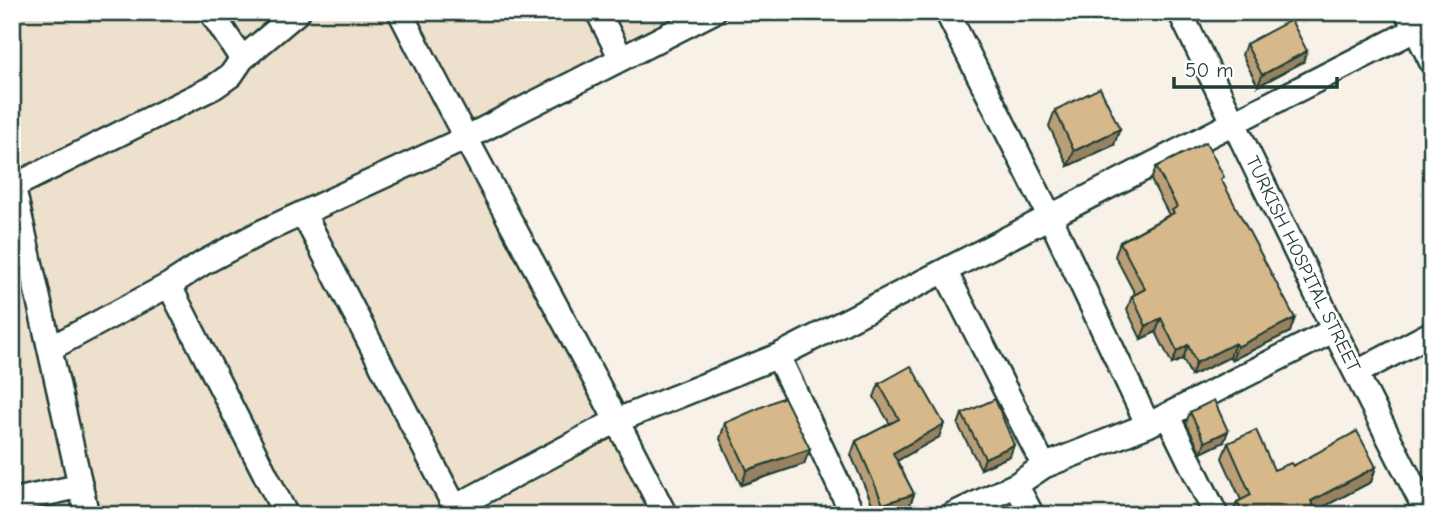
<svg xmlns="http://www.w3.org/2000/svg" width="1444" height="527" viewBox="0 0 1444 527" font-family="'Comic Neue',sans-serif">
	<rect width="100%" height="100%" fill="#f7f1e8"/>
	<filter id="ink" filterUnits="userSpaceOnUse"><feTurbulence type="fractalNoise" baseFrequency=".0143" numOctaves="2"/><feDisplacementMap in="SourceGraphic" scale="14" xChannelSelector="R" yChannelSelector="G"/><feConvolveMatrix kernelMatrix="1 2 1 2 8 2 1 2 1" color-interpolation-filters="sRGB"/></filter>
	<g filter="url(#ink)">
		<path fill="#ede0cc" d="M12,12H723L513,128L475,147L667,515H12Z"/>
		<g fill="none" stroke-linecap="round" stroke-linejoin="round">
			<g stroke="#1f3d34" stroke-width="28">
				<path id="minor" d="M211,12L242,59
					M400,12C486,181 580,345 665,515
					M598,12L621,58
					M947,12L1050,217L1148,425
					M1180,12L1334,330L1428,515
					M1407,12L1432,63
					M12,181L87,515
					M14,186L214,87L231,75L242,59L298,12
					M303,213L459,515
					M945,271L1044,466
					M169,285L286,515
					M51,348L169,285L203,263L262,232L464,139L713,12
					M778,356L853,515
					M1356,373L1432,333
					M1167,415L1216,515
					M1016,485L1032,515
					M12,501L81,486
					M455,507L618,420L778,356L1432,21
					M952,515L1016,485L1044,466L1148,425L1334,330"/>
			</g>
			<use href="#minor" stroke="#fff" stroke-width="23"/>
		</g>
		<path fill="#b99e77" stroke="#1f3d34" stroke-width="2" d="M1086,12H1114L1091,23Z
			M1246,44L1303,62L1258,86L1242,55Z
			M1055,110L1114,145L1068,166L1049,126Z
			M1156,167L1222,182L1290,332L1232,360L1230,357L1191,376L1183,359L1172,364L1156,332L1141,339L1127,310L1132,296L1135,294L1115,256L1120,242L1169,215L1151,180Z
			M879,384L939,437L897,461L914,494L909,507L885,515H877L851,455L856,441L890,424L874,397Z
			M1190,412L1224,442L1201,453L1186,423Z
			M962,414L1010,456L981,469L958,425Z
			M725,423L804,464L741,485L720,439Z
			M1228,443L1274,470L1293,466L1376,467L1371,482L1316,510L1318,515H1232L1237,502L1241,500L1222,458Z"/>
		<path fill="#968161" stroke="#1f3d34" stroke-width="2" d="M1095,12H1114L1091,23Z
			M1307,51L1303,62L1258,86L1262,75Z
			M1120,129L1114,145L1068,166L1074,151Z
			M1161,318L1156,332L1141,339L1146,326Z
			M1295,318L1290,332L1232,360L1237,347Z
			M1235,343L1230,357L1191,376L1196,363Z
			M1188,345L1183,359L1172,364L1177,351Z
			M944,424L939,437L888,466L893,453Z
			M1228,431L1224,442L1201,453L1205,442Z
			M1014,445L1010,456L981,469L985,458Z
			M810,449L804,464L741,485L747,470Z
			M1376,467L1371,482L1308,515L1311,501Z
			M914,494L909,507L885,515H879L883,504Z"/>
		<path fill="#d7b88a" stroke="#1f3d34" stroke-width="2" d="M1291,20L1307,51L1262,75L1246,44Z
			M1100,88L1120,129L1074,151L1055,110Z
			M1206,142L1224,177L1221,179L1295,318L1237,347L1235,343L1196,363L1188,345L1177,351L1161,318L1146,326L1132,296L1145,289L1120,242L1174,213L1172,210L1177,207L1156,167Z
			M911,366L944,424L893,453L914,494L883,504L856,441L899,419L879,384Z
			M784,397L810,449L747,470L725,423Z
			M995,399L1014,445L985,458L962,414Z
			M1214,400L1228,431L1205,442L1190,412Z
			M1256,430L1274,470L1291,463L1293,466L1357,431L1376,467L1311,501L1318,515H1243L1237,502L1251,495L1228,443Z"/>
	</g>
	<g text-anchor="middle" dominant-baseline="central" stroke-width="5" stroke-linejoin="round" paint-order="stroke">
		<g font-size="19" fill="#1f3d34" stroke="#fff">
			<text transform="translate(1303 264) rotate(64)">TURKISH HOSPITAL STREET</text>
		</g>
	</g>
	<rect width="1444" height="527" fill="none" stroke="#fff" stroke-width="42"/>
	<rect x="21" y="21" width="1402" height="485" fill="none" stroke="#1f3d34" stroke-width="2.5" filter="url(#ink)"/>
	<path d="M1174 77v10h163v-10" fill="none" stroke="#1f3d34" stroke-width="3.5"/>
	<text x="1185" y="77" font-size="21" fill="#1f3d34" stroke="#ffffff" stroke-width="5" paint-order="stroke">50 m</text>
</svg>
